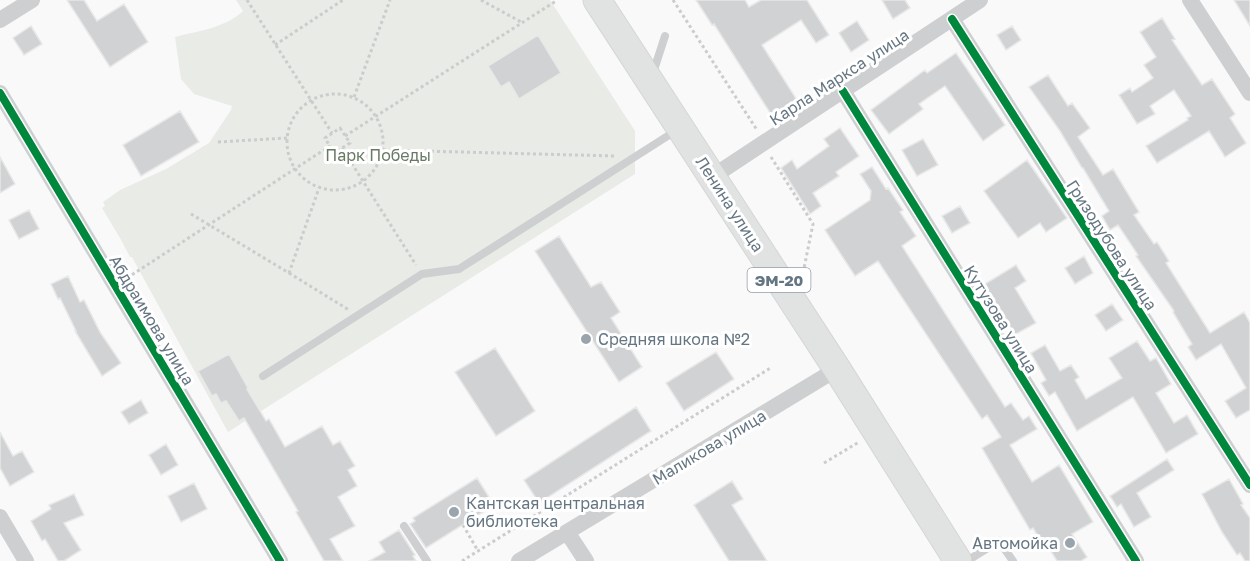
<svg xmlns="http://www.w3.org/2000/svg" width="1250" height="561" viewBox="0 0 1250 561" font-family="'Golos Text',sans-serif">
	<rect width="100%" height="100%" fill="#f9f9f9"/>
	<path fill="#e8ebe6" d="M236,0H550L635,131V174L228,432L139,270L132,257H130L120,238L102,208L105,206L103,202L120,190L166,169L209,143L231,110L232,106L194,94L181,79L175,37C198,31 225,28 243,11Z"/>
	<path fill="#d0d2d3" stroke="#e8e8e8" stroke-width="1.5" d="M67,0H84L97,21L124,4L148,42L110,67Z
		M696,0H745L749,7L761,0H807L829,35L816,43L801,20L762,45L797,100L772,116L714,24L712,25Z
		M882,0H905L910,8L893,19Z
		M1234,0H1250V26Z
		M1162,18L1175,39L1172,40L1202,85L1212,79L1235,114L1230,118L1246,143L1225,157L1209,131L1157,163L1146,146L1188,120L1187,118L1191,116L1174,90L1150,106L1155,114L1137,124L1119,95L1130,88L1132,92L1153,78L1144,65L1156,57L1140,32Z
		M857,21L869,40L851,52L839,33Z
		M31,26L42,44L24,55L13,38Z
		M1012,26L1021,40L1006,50L997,35Z
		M538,35L561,73L519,99L509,82L501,87L488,66Z
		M956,53L1005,125L983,141L945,86L919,104L923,109L889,134L871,110L925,70L927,73Z
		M1048,75L1068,106L1072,103L1090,128L1078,137L1103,175L1113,169L1139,212L1134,215L1154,244L1157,242L1169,261L1166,263L1210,333L1244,312L1250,323V410L1236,418L1225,401L1246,388L1221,344L1196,360L1188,347L1192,344L1173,312L1174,311L1136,256L1138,255L1118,225L1110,230L1102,216L1109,211L1083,168H1082L1060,131L1029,87Z
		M180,111L199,142L141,176L123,145Z
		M840,128L859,156L836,172L839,176L813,193L821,206L810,214L781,168L792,160L797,169L829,146L824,139Z
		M923,139L938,165L917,176L902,150Z
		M0,157L15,184L0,193Z
		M1027,160L1067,218L1046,232L1040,223L1018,238L984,191Z
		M872,167L886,189L888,188L903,210L900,212L916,236L902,246L1005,407L1011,403L1023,420L1029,416L1037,429L1010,445L1032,482L1059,465L1093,522L1072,534L1087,557L1081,561H1057L1049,548L1046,549L1033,528L1030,530L982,448L1001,437L987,415L982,419L878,261L855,276L825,230L870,200L871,191L860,174Z
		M960,206L970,223L952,233L942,216Z
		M29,210L39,229L19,239L9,220Z
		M559,236L591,287L601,282L620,312L611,318L642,367L619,382L535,251Z
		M1084,256L1093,273L1075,284L1065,268Z
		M1016,265L1026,281L1015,288L1036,323L1014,335L994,301L990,303L980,287Z
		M68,276L80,302L84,300L100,332L121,363L102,376L75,331H76L60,298L58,299L51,284Z
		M1112,304L1123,320L1106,331L1095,315Z
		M1137,341L1150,361L1156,358L1171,384L1156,393L1174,423L1187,415L1198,434L1166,453L1133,397L1077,431L1055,392L1049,396L1041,383L1046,380L1031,353L1045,345L1060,371L1071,365L1079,377L1075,380L1086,399L1122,378L1109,358Z
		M495,348L535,411L496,436L455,372Z
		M716,352L734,379L684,411L666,383Z
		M229,354L248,388L247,389L266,421L269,419L285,447L322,426L333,445L340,441L355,466L348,470L357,486L338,497L355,526L330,539L343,561H324L296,512L298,511L244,418L239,421L226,401L221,403L216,394L212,396L198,371Z
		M141,400L148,413L129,424L121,412Z
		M636,407L651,431L539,503L524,480Z
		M0,432L13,456L22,451L34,472L10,486L0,468Z
		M166,444L178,465L161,475L149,455Z
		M1167,459L1174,470L1137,493L1151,517L1134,527L1121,504L1117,507L1110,496Z
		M477,478L494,505L426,548L410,524L415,521L413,518Z
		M1229,479L1243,504L1241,505L1250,518V561H1245L1240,553L1237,555L1222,532L1202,494Z
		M732,481L743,499L732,505L767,561H729L694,505Z
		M194,483L207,509L181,522L168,496Z
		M74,494L84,515L64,523L81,550L64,561H58L45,539L42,541L31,521L51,509L49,505Z
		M399,530L415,555L413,556L416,561H369L385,552L379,542Z"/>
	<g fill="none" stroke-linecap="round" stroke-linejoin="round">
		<g stroke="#d5d6d7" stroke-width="29">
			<path id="primary" d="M597,0L837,369L958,561"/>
		</g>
		<path stroke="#cbcccd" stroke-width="3" stroke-dasharray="3 3" stroke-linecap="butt" d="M247,0L332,133
			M481,0L523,23
			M673,0L757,130
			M275,45L343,0
			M287 142a48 48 0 1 1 96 0a48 48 0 1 1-96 0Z
			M354,97L390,0
			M340,128L350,143L334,153L325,138Z
			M345,136L556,1
			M218,142L287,138
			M342,148L416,265
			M383,150L615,156
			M771,157L813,224L802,278
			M191,214L289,273L319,188
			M289,273L349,310
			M127,278L330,146
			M824,463L859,442
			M463,525L478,551
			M462,561L772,367"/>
		<path stroke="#cecfd0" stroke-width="8" d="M652,76L665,36
			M263,376L422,274L459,269L677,130
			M404,526L427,561
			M967,561L999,541L1013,561"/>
		<path stroke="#cecfd0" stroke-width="16" d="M1190,0L1250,93
			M952,19L1250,485
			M0,20L32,0
			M843,91L1136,561
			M0,93L280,561
			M712,177L980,0
			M0,517L26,561
			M567,532L586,561
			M519,561L837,369"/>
		<use href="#primary" stroke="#e1e2e2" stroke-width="27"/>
		<g stroke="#fff" stroke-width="11">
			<path id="cycleway" d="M952,19L1250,485
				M843,91L1136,561
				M0,93L280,561"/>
		</g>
		<use href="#cycleway" stroke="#00873e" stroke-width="8"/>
	</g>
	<g fill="#99a4ac" stroke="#fff" stroke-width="2">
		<circle cx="586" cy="339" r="6"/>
		<circle cx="454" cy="512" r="6"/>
		<circle cx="1070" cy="543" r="6"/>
	</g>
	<g text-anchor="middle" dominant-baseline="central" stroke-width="6" stroke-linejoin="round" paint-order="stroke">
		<rect fill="#fff" stroke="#939fa8" stroke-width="1.5" x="747.5" y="268" width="63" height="24" rx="4.5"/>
		<g font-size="15" font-weight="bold" fill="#657683">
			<text x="779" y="280">ЭМ-20</text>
		</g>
		<g font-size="16" fill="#657683" stroke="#fff">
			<text transform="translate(839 77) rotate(-33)">Карла Маркса улица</text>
			<text transform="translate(730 204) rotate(57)">Ленина улица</text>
			<text transform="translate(1112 245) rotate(57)">Гризодубова улица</text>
			<text transform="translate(1001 319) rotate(58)">Кутузова улица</text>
			<text transform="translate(152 320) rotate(59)">Абдраимова улица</text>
			<text transform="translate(709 447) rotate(-31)">Маликова улица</text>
		</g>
		<g font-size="16" fill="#687a64" stroke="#fff">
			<text x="378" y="155">Парк Победы</text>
		</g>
		<g font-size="16" fill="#657683" stroke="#fff" text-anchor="start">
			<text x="598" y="339">Средняя школа №2</text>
			<text x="466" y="503">Кантская центральная<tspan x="466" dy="18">библиотека</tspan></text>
			<text x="1058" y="543" text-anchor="end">Автомойка</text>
		</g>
	</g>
</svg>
